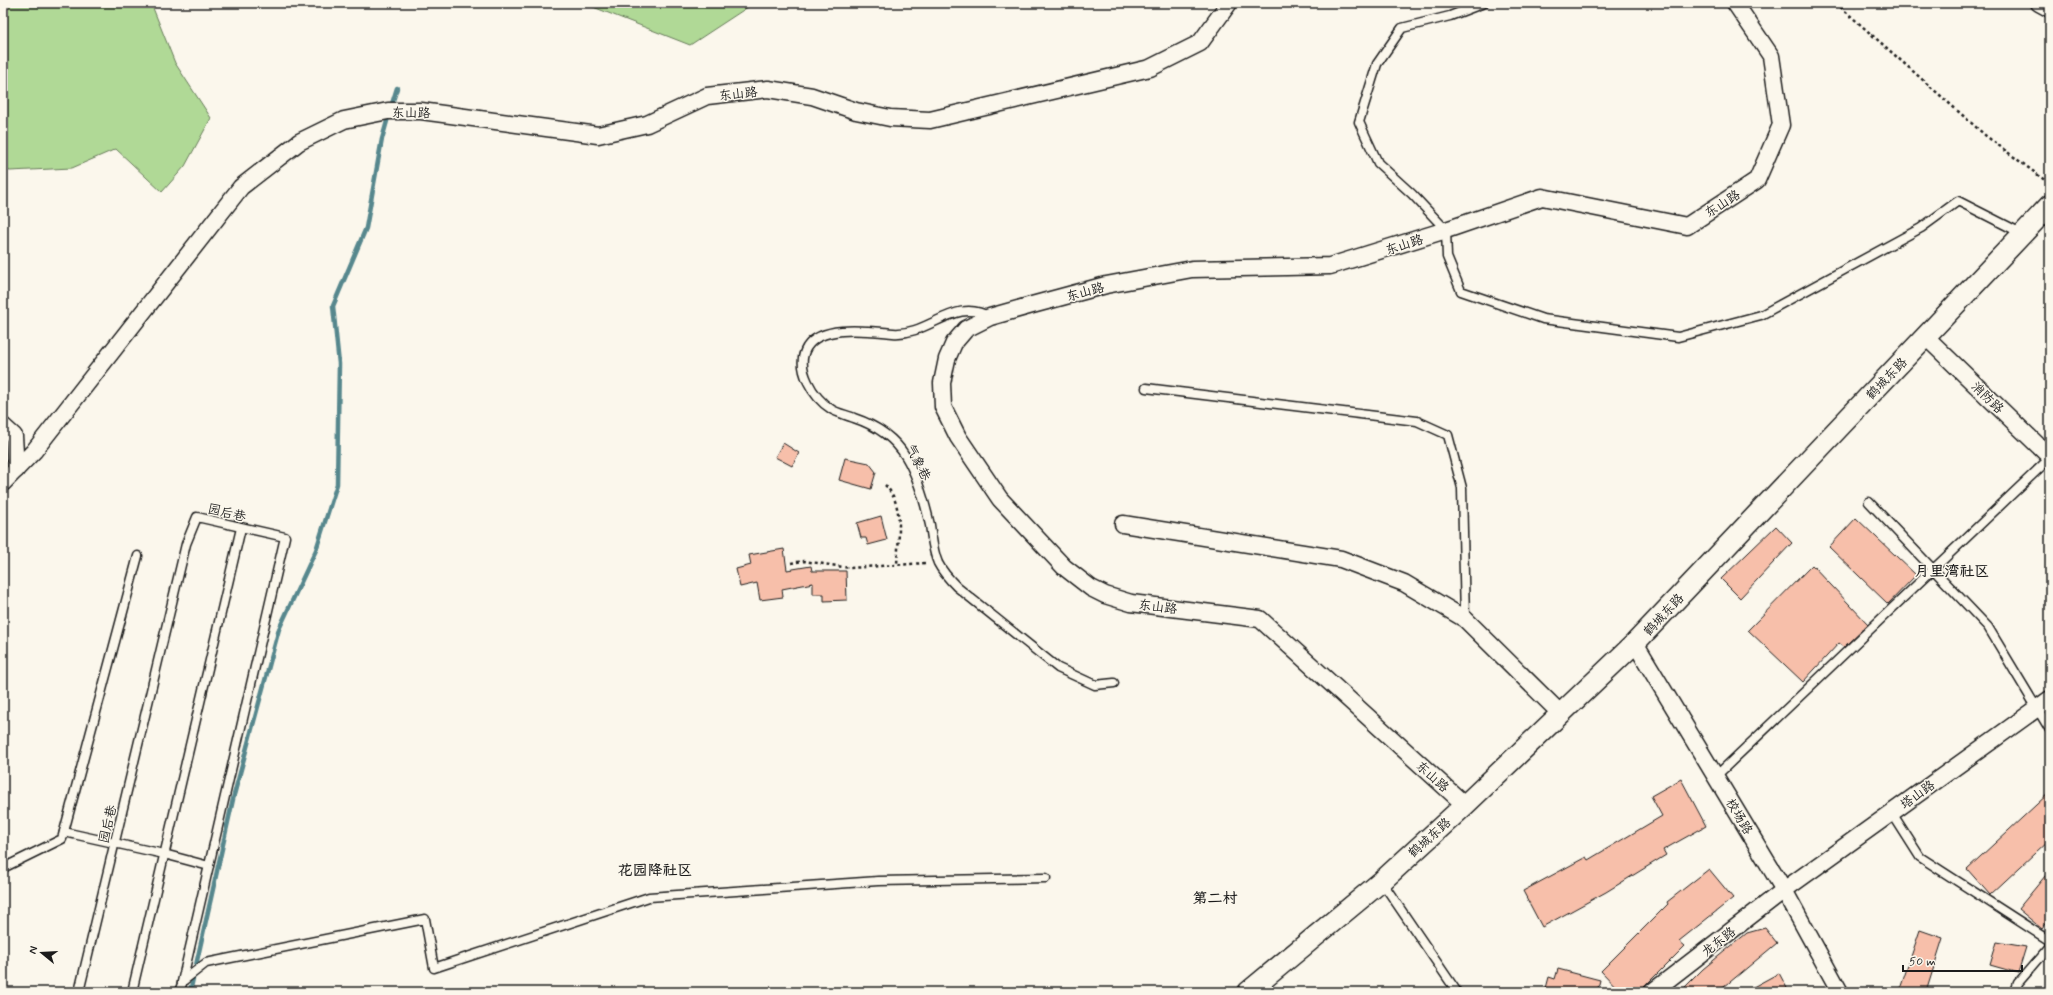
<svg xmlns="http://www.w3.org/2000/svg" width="2053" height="995" viewBox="0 0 2053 995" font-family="Mynerve,'LXGW WenKai TC',sans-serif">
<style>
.green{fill:#b0d996;stroke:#667a59}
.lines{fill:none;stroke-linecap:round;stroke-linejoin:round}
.stream{stroke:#56878d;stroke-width:4.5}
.building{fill:#f7bfaa;stroke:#1c1c1c}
.service-casing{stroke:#1c1c1c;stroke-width:11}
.minor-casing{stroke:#1c1c1c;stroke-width:19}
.tertiary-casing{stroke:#1c1c1c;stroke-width:23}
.path{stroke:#1c1c1c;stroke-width:2.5;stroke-dasharray:3 3;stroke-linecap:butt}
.service{stroke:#fbf7ec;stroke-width:8}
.minor{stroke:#fbf7ec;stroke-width:16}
.tertiary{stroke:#fbf7ec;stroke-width:20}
.labels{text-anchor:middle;stroke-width:3;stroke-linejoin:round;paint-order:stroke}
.street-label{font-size:13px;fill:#1c1c1c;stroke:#fbf7ec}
.quarter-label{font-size:15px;font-weight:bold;fill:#1c1c1c;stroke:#fbf7ec}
</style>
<rect width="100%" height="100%" fill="#fbf7ec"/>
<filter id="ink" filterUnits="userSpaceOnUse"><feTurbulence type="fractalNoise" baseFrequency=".025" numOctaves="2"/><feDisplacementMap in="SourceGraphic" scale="8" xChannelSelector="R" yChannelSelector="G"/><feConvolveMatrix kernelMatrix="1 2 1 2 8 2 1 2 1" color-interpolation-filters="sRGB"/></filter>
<g filter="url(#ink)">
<!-- green -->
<g class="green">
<polygon points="3,3 151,3 175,63 211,118 185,166 162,192 116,149 72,168 10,171 3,169"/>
<polygon points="583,3 754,3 690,45"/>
</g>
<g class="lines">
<!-- stream -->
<g class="stream">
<polyline points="391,107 397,88"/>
<polyline points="190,992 234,795 279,629 316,550 337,484 339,364 333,306 366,228 382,139 389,114"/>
</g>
</g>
<!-- building -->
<g class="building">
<polygon points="783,443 799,453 792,466 775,457"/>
<polygon points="845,458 869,463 876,472 871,489 839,480"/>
<polygon points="881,516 887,540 868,545 866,538 861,538 857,523"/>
<polygon points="1856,518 1916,575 1888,604 1829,547"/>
<polygon points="1776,526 1792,543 1740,598 1721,579"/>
<polygon points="784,549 787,570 811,566 812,571 846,571 847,600 824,601 824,594 813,594 813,583 782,589 783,597 760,600 757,583 740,587 736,569 751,565 749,555"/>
<polygon points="1812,565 1868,624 1844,647 1839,643 1803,682 1748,630"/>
<polygon points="1681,779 1706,826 1663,850 1666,855 1606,892 1542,927 1523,891 1586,857 1588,860 1662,816 1651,796"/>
<polygon points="2050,792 2050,839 1990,895 1967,869"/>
<polygon points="1709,869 1733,898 1679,941 1685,946 1639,992 1621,992 1601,971 1668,904 1667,902"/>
<polygon points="2050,870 2050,919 2042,929 2018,909"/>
<polygon points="1765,928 1777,943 1718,992 1680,992 1703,969 1747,933"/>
<polygon points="1920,930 1943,938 1926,992 1899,992"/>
<polygon points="1997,942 2026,947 2018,973 1990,965"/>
<polygon points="1558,969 1600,980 1597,992 1545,992 1549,977 1555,979"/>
<polygon points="1779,973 1789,992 1744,992"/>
</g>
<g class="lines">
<!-- service casing -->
<g class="service-casing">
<g id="service">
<polyline points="1484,3 1450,16 1402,28 1377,64 1359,122 1378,163 1412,194 1446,230 1447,257 1461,291 1543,319 1678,337 1761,315 1921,228 1958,201 2023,234"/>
<path d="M990,317C955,296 929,336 893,333C869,331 822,324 807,347C794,368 814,398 831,409C837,413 847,415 854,418C875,425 894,437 906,457C918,477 925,503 930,525C932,538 933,552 938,563C943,573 950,580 957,587L1058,668L1095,685L1114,683"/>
<polyline points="1146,388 1417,421 1448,435 1462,488 1465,619"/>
<polyline points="1869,502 1988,627 2050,730"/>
<polyline points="1716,776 2050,458"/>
<polyline points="1892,813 1920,857 2050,941"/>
<polyline points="64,832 164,854 209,866"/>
<polyline points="3,868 62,839 138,556"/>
<polyline points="1382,882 1457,992"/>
<polyline points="79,992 186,544 197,517 285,537 182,982"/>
<polyline points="132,992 241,528"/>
<polyline points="179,992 183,981 206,963 425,919 434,968 649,897 878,881 1046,878"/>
<polyline points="2015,992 2018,983 2050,946"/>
</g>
</g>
<!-- minor casing -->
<g class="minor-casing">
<g id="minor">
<polyline points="2039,3 2050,9"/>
<polyline points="1926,337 2050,457"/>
<polyline points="3,426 14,436 16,470"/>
<polyline points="3,483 34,451 241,187 299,142 344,120 388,111 421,111 598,135 647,124 707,96 768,89 812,96 856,111 890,118 930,120 1150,68 1200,43 1229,3"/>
<polyline points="1123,524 1341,559 1404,583 1465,619 1561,714"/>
<polyline points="1635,643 1784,890 1840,992"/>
<polyline points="1465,805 1260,619 1131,603 1105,595 1091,588 1064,567 1000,499 958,437 943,407 942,383 947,359 954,343 966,329 990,317 1032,305 1106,285 1192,269 1330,266 1446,230 1542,197 1687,226 1757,180 1781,125 1771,56 1735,3"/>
<polyline points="1652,992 1784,890 2050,699"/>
</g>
</g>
<!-- tertiary casing -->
<g class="tertiary-casing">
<polyline id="tertiary" points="1248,992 1382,881 1465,805 1635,643 2050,205"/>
</g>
<!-- path -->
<g class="path">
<polyline points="1836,3 1986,136 2050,184"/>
<path d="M885,485C905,505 898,538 897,565"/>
<polyline points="791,563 804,561 850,568 925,563"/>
</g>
<!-- service -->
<use href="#service" class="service"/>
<!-- minor -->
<use href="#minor" class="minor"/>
<!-- tertiary -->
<use href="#tertiary" class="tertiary"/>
</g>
</g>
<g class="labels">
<!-- street labels -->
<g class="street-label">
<text transform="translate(738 93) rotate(-6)" y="5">东山路</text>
<text transform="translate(411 112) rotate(1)" y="5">东山路</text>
<text transform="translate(1722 203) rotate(-33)" y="5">东山路</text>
<text transform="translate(1404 244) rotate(-18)" y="5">东山路</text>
<text transform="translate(1085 291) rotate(-15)" y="5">东山路</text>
<text transform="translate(1886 378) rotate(-46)" y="5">鹤城东路</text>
<text transform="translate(1988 397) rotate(44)" y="5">消防路</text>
<text transform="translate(919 462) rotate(63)" y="5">气象巷</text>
<text transform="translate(227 512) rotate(13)" y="5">园后巷</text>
<text transform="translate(1158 606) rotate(7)" y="5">东山路</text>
<text transform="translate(1663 614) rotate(-47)" y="5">鹤城东路</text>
<text transform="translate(1433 776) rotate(42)" y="5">东山路</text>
<text transform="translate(1917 794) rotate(-36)" y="5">塔山路</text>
<text transform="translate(1740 816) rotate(59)" y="5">校场路</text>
<text transform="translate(107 824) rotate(-77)" y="5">园后巷</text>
<text transform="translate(1429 837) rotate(-42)" y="5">鹤城东路</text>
<text transform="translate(1718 941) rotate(-38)" y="5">龙东路</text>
</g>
<!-- quarter labels -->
<g class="quarter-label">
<text x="1952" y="576">月里湾社区</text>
<text x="655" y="875">花园降社区</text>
<text x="1215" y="903">第二村</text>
</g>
</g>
<!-- margin -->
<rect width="2053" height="995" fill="none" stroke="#fbf7ec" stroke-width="16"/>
<rect x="8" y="8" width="2037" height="979" fill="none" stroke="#1c1c1c" stroke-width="1.5" filter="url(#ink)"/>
<!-- north arrow -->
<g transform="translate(42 953) rotate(288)" stroke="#fbf7ec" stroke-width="3" paint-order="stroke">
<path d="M0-3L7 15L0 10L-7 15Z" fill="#1c1c1c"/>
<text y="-6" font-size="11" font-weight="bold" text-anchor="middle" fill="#1c1c1c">N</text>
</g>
<!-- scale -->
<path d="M1903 965v6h119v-6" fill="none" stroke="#1c1c1c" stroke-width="2"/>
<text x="1909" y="965" font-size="12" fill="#1c1c1c" stroke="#fbf7ec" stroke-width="3" paint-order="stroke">50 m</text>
</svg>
